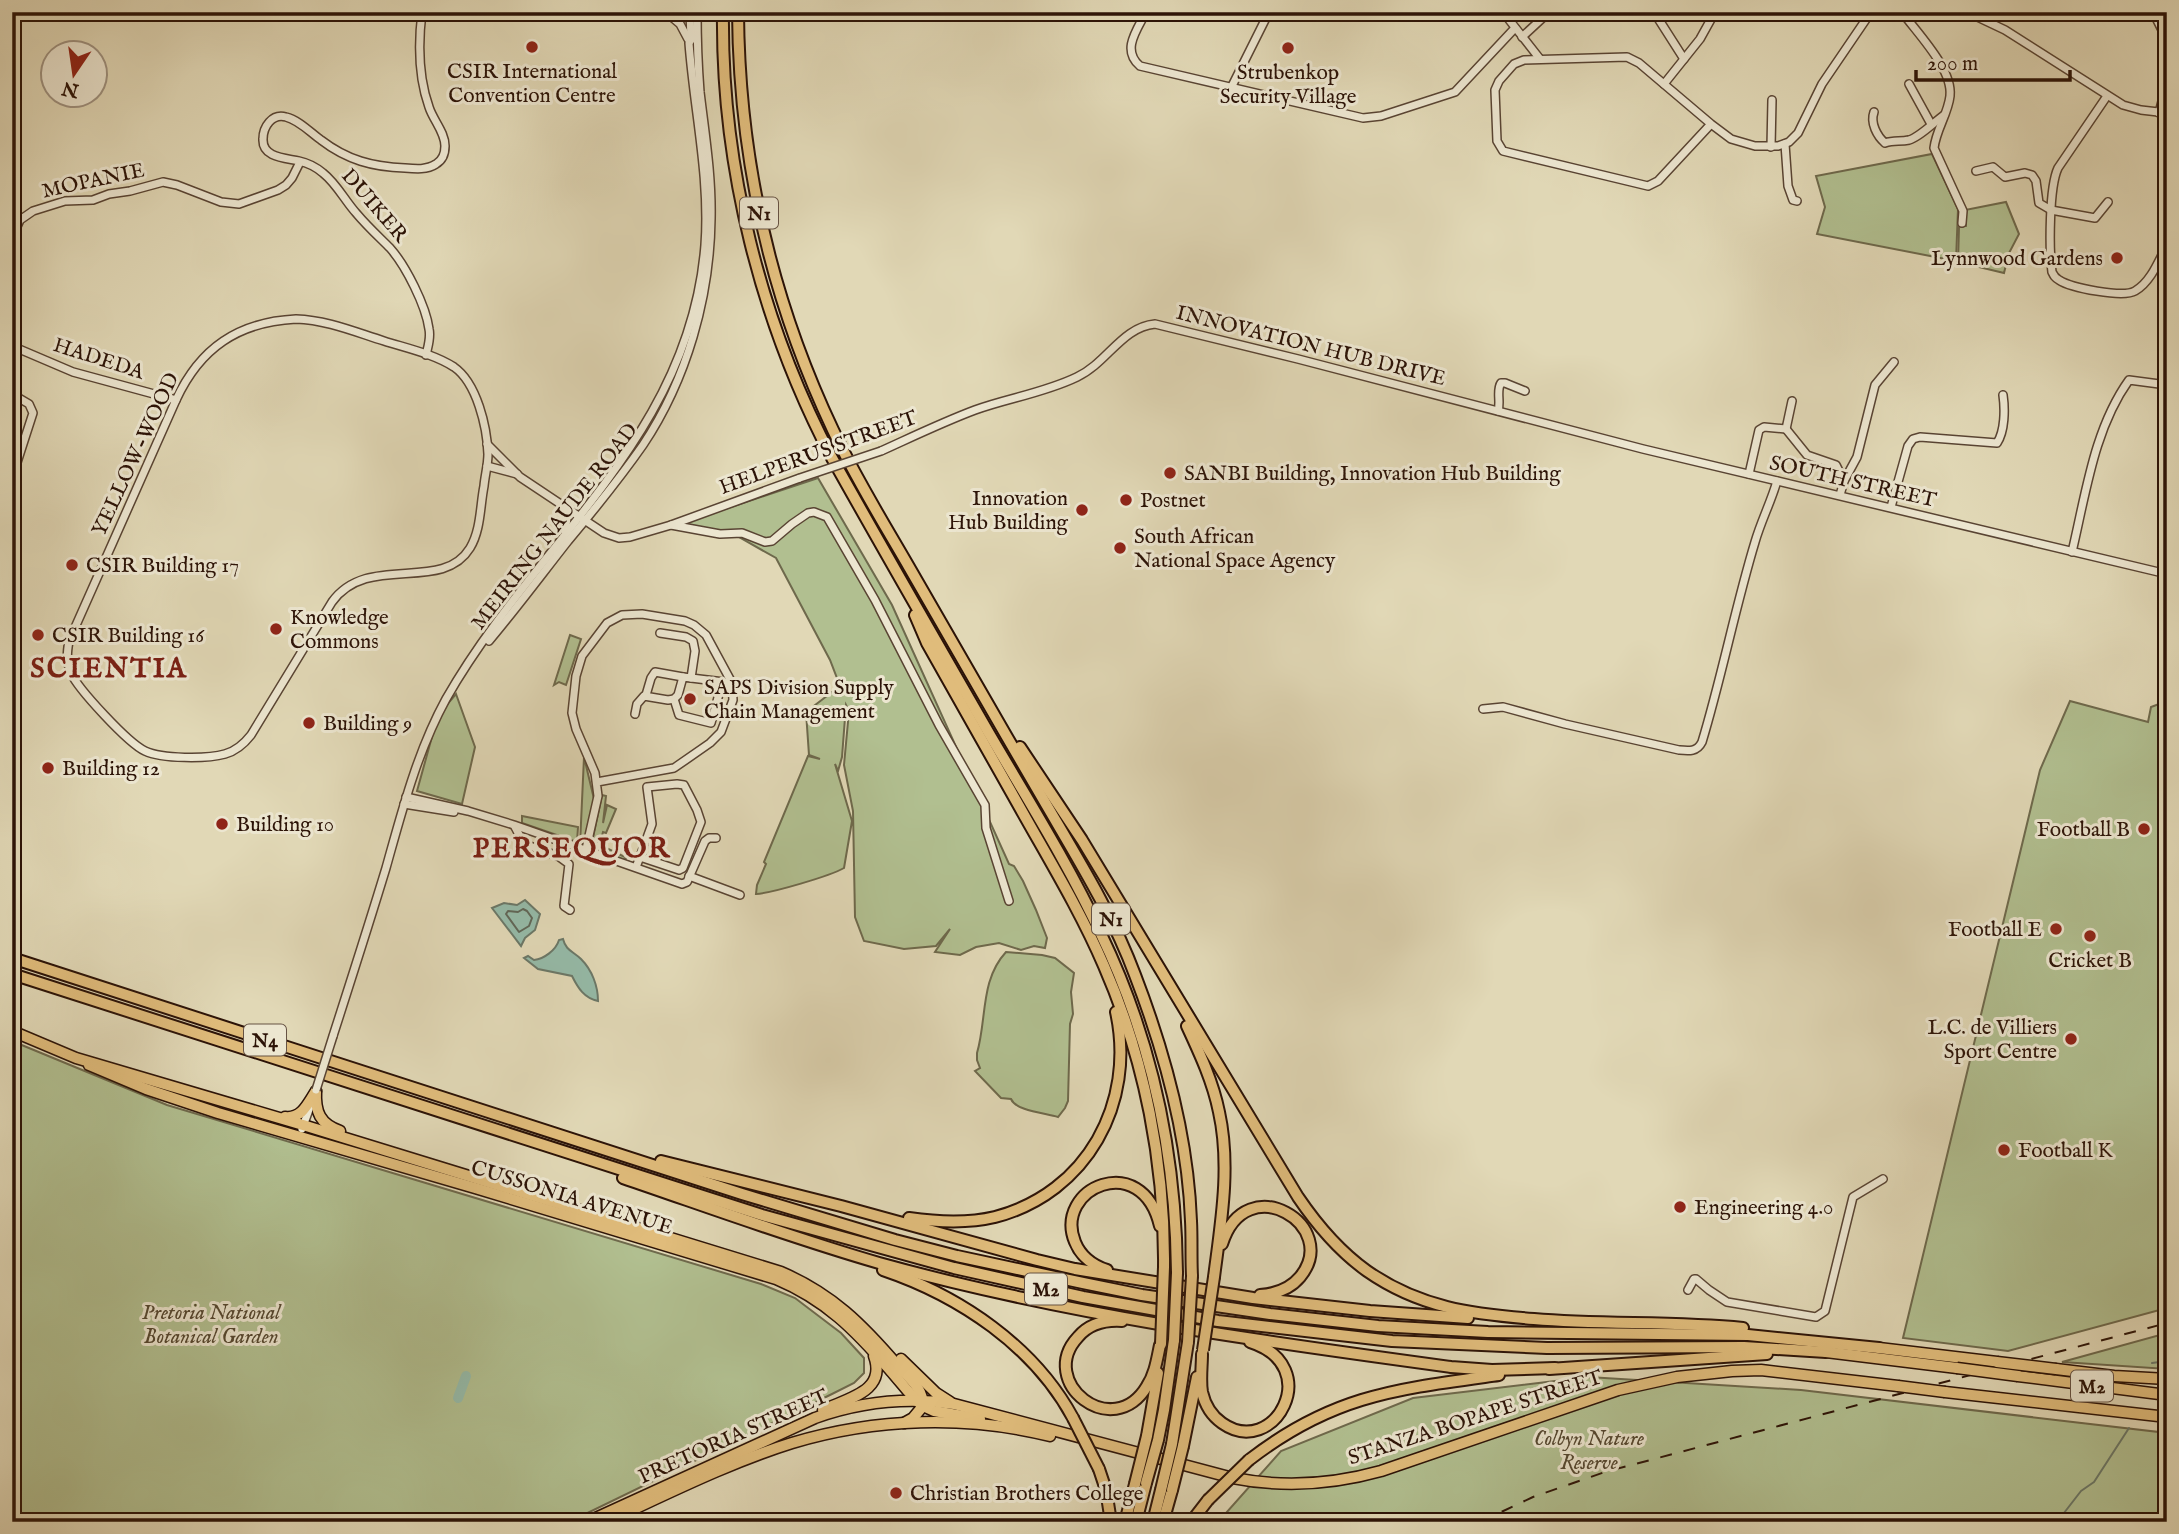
<svg xmlns="http://www.w3.org/2000/svg" width="2179" height="1534" viewBox="0 0 2179 1534" font-family="'IM FELL English',serif">
<style>
.green{fill:#b1bf90;stroke:#6e694c;stroke-width:2}
.water{fill:#95bba9;stroke:#6b7868;stroke-width:2}
.lines{fill:none;stroke-linecap:round;stroke-linejoin:round}
.shore{stroke:#606758;stroke-width:2}
.stream{stroke:#6b7868;stroke-width:2}
.river{stroke:#95bba9;stroke-width:10}
.minor-casing{stroke:#594433;stroke-width:10}
.major-casing{stroke:#2c1307;stroke-width:13}
.highway-casing{stroke:#2c1307;stroke-width:14}
.minor{stroke:#ece6d0;stroke-width:7}
.major{stroke:#e0bc7b;stroke-width:10}
.highway{stroke:#e0bc7b;stroke-width:10}
.rail{stroke:#2c1307;stroke-width:2;stroke-dasharray:12 12;stroke-linecap:butt}
.minor-bridge-casing{stroke:#594433;stroke-width:10;stroke-linecap:butt}
.major-bridge-casing{stroke:#2c1307;stroke-width:13;stroke-linecap:butt}
.highway-bridge-casing{stroke:#2c1307;stroke-width:14;stroke-linecap:butt}
.minor-bridge{stroke:#ece6d0;stroke-width:7}
.major-bridge{stroke:#e0bc7b;stroke-width:10}
.highway-bridge{stroke:#e0bc7b;stroke-width:10}
.poi-dot{fill:#8f2418;stroke:#ece6d0;stroke-width:2.5}
.labels{text-anchor:middle;stroke-width:6;stroke-linejoin:round;paint-order:stroke}
.shield{fill:#ece6d0;stroke:#665243;stroke-width:2}
.shield-label{font-size:19px;font-weight:bold;fill:#2c1307}
.poi-label{font-size:21px;fill:#2c1307;stroke:#ece6d0;text-anchor:start}
.street-label{font-size:21px;fill:#2c1307;stroke:#ece6d0}
.park-label{font-size:21px;font-style:italic;fill:#544730;stroke:#ece6d0}
.district-label{font-size:28px;font-weight:bold;letter-spacing:2px;fill:#7a1f14;stroke:#ece6d0}
</style>
<rect width="100%" height="100%" fill="#e1d8b6"/>
<filter id="stains"><feTurbulence type="fractalNoise" baseFrequency=".00286" numOctaves="4"/><feColorMatrix values="0 0 0 0 .2 0 0 0 0 .09 0 0 0 0 .02 0 0 0 .5 -.17"/></filter>
<radialGradient id="worn" r=".72"><stop offset=".6" stop-color="#630" stop-opacity="0"/><stop offset="1" stop-color="#630" stop-opacity=".3"/></radialGradient>
<!-- green -->
<g class="green">
<polygon points="1932,154 1958,209 1956,261 1817,234 1825,207 1816,176"/>
<polygon points="2006,202 2019,234 2009,253 2004,273 1958,262 1959,227 1966,226 1965,210"/>
<path d="M818,478L892,605L1009,864L1014,866L1023,881L1036,910L1047,938L1045,948L1034,946L1021,950L999,943L976,947L960,955L935,952L950,929L936,946L904,949L864,941L855,917L853,811L844,765L849,711L846,705L842,757L838,771L835,764L852,821L844,868C830,876 772,893 756,894L757,885L766,864L764,862L808,756L820,759L809,755L806,712L840,686L830,660L776,558L737,536L680,524Z"/>
<polygon points="570,635 581,639 566,685 559,682 554,685"/>
<polygon points="456,694 475,747 462,804 417,791 438,715"/>
<polygon points="2070,701 2148,722 2151,707 2167,701 2167,1308 2008,1351 1903,1338 2040,770"/>
<polygon points="584,757 594,799 585,845 580,845"/>
<polygon points="602,795 606,796 603,823 607,805 616,809 606,833 603,832 600,843 596,843 627,858 623,860 591,847"/>
<polygon points="522,816 578,827 577,842 522,823"/>
<path d="M1006,952L1042,955L1055,958L1074,973L1071,992L1073,1014L1070,1024L1068,1101L1065,1108L1058,1117C1045,1113 1016,1111 1011,1099L1001,1098L975,1071L980,1068L977,1060V1053C987,1019 980,980 1006,952Z"/>
<polygon points="12,1041 167,1105 761,1284 795,1298 841,1333 864,1358 864,1373 854,1383 832,1394 569,1522 12,1522"/>
<polygon points="2167,1333 2167,1369 2062,1362"/>
<polygon points="1588,1377 1801,1390 2167,1433 2167,1522 1218,1522 1281,1451 1413,1398"/>
</g>
<!-- water -->
<g class="water">
<polygon points="525,900 540,914 535,930 525,938 521,946 492,908 504,903 517,905"/>
<path d="M563,939C566,951 573,951 581,959C592,970 598,986 598,1001C584,998 578,988 572,976L538,969L524,958L528,956L534,960C544,959 556,950 559,940Z"/>
</g>
<g class="lines">
<!-- shore -->
<polygon class="shore" points="523,909 527,911 532,918 529,926 519,932 506,914 508,911 518,912"/>
<!-- stream -->
<g class="stream">
<polyline points="2152,1363 2167,1361"/>
<polyline points="2057,1522 2081,1491 2094,1482 2129,1428"/>
</g>
<!-- river -->
<polyline class="river" points="458,1398 466,1376"/>
<!-- minor casing -->
<g class="minor-casing">
<g id="minor">
<path d="M422,12C418,44 418,76 429,107C433,120 445,132 445,146C445,153 443,160 436,164C427,170 416,169 405,168C373,167 347,160 321,140C311,133 299,120 286,117C272,113 263,127 263,139C262,158 286,158 299,161C308,163 316,167 323,173C337,184 345,201 357,214C367,226 379,237 390,248C406,266 426,306 429,329C431,338 428,346 426,355"/>
<polyline points="952,12 968,15 975,12"/>
<path d="M1146,12C1137,30 1121,50 1140,66L1363,118L1381,116L1455,92L1515,28"/>
<polyline points="1503,12 1540,59"/>
<polyline points="1654,12 1684,59"/>
<path d="M1902,12C1917,33 1953,69 1950,96C1948,114 1936,130 1934,148L1963,211L1962,223"/>
<polyline points="1967,12 2005,30 2123,105 2141,110 2167,113"/>
<polyline points="2153,12 2167,40"/>
<polyline points="667,13 680,24 688,39"/>
<polyline points="1522,37 1549,12"/>
<polyline points="1664,84 1700,39 1715,12"/>
<polyline points="1909,84 1931,124"/>
<polyline points="1231,88 1269,12"/>
<path d="M2107,96L2058,168C2049,187 2049,249 2052,272C2054,276 2055,278 2059,280C2071,288 2123,298 2135,291C2151,282 2159,260 2167,245"/>
<path d="M1874,112C1870,123 1877,136 1885,143C1894,140 1900,142 1909,140C1920,137 1934,122 1944,115"/>
<polyline points="2159,113 2167,82"/>
<polyline points="1711,124 1658,181 1648,186 1503,151 1497,141 1495,90 1499,81 1514,64 1524,60 1627,57 1639,63 1711,124 1731,139 1755,146 1778,146 1789,142 1798,133 1822,84 1871,12"/>
<polyline points="1785,144 1788,186 1793,200 1797,201"/>
<polyline points="1771,147 1772,100"/>
<polyline points="1976,171 1993,167 2005,177 2025,173 2032,175 2036,181 2039,203 2051,210 2095,218 2108,202"/>
<polyline points="12,237 20,220 33,211 65,201 93,200 109,194 130,191 163,182 177,185 221,202 239,204 278,190 286,185 292,178 300,162"/>
<path d="M296,319C327,320 355,332 384,341C406,348 434,354 454,367C477,383 487,427 488,454C488,465 485,475 484,486C480,506 481,530 470,548C442,594 368,552 332,602L251,735C244,744 236,751 225,754C207,759 162,759 145,751C128,743 78,689 71,673C66,662 67,652 69,641L176,400C200,348 238,322 296,319Z"/>
<polyline points="12,346 73,372 176,400"/>
<polyline points="12,394 29,404 33,413 12,478"/>
<path d="M1498,411C1501,402 1496,390 1501,383H1505L1525,391"/>
<polyline points="1786,429 1807,455 1836,465 1844,481"/>
<polyline points="487,444 520,477 604,533 619,538 630,537 671,525 800,478"/>
<path d="M881,451C912,437 943,422 975,410C1008,398 1044,393 1077,377C1107,363 1122,327 1155,324L1298,359L1643,449L2167,574"/>
<polyline points="487,466 517,474"/>
<polyline points="1749,474 1759,430 1764,427 1786,429 1792,401"/>
<polyline points="1840,495 1844,481 1857,457 1875,385 1894,362"/>
<polyline points="561,506 567,518 565,531"/>
<path d="M1891,507L1908,446L1913,439L1920,437L1997,443C2005,431 2005,409 2003,395"/>
<polyline points="671,525 720,534 742,533 765,542 772,541 792,524 808,513 814,512 827,517 875,600 939,725 985,805 986,828 1009,901"/>
<path d="M2072,552C2086,493 2094,429 2129,380L2167,385"/>
<polyline points="660,633 686,637 693,641 695,651 691,678"/>
<path d="M489,641C516,609 542,574 568,541C594,510 620,478 643,445C687,379 710,297 711,219C712,176 705,134 700,92C698,66 697,39 697,12"/>
<polyline points="710,682 718,688 734,690"/>
<polyline points="646,695 651,678 655,672 683,677"/>
<polyline points="674,699 679,715 711,723 719,694"/>
<path d="M1483,709L1503,707L1565,724L1679,750C1689,751 1697,752 1702,742C1722,676 1735,608 1755,542C1761,521 1771,502 1777,481"/>
<polyline points="635,714 637,704 644,696 668,700 674,699 678,695 683,677 732,683"/>
<polyline points="406,797 468,811 514,825 682,884 687,882 705,841 709,838 716,838"/>
<polyline points="404,804 454,812"/>
<polyline points="515,827 524,844 558,856 569,864 564,906 570,910"/>
<polyline points="586,849 598,796 595,773 576,729 572,713 576,676 582,656 607,623 622,615 642,614 685,621 694,625 706,635 732,683 733,700 721,732 710,743 674,768 597,782"/>
<polyline points="636,867 640,857 679,870 683,868 701,822 697,810 684,785 677,784 647,787 652,824 640,857"/>
<polyline points="689,876 740,895"/>
<path d="M333,1036C351,980 369,924 386,868C402,811 417,752 446,699C535,542 690,438 705,245C710,177 694,110 689,43L691,40L690,12"/>
<polyline points="302,1129 311,1104"/>
<polyline points="1688,1290 1694,1279 1696,1279 1709,1290 1727,1302 1816,1317 1825,1311 1853,1197 1883,1179"/>
</g>
</g>
<!-- major casing -->
<g class="major-casing">
<g id="major">
<path d="M12,1031L76,1058L303,1125L781,1272C832,1294 862,1324 898,1366C909,1378 923,1388 923,1406L913,1418L904,1423"/>
<path d="M89,1065L146,1089L218,1113L475,1188L776,1279C826,1300 855,1330 890,1370C901,1382 910,1396 923,1406L934,1411L980,1419"/>
<path d="M316,1091C315,1112 320,1124 340,1131"/>
<path d="M285,1117C302,1119 308,1103 316,1091"/>
<polyline points="1879,1348 1997,1362"/>
<polyline points="1826,1352 1957,1368"/>
<polyline points="901,1359 936,1393 950,1402"/>
<polyline points="2056,1369 2114,1376 2167,1379"/>
<polyline points="2018,1376 2167,1395"/>
<polyline points="1945,1392 2167,1417"/>
<path d="M823,1410C849,1398 887,1391 874,1356"/>
<path d="M587,1522L815,1418C860,1402 907,1397 954,1404L1233,1478C1284,1488 1331,1485 1381,1471L1618,1390L1677,1377L1732,1371L1761,1370L1898,1386"/>
<path d="M606,1522C667,1494 728,1463 792,1443C875,1418 966,1415 1050,1436"/>
</g>
</g>
<!-- highway casing -->
<g class="highway-casing">
<g id="highway">
<path d="M723,12C721,165 761,323 832,458C884,551 937,643 990,735C1028,800 1069,865 1101,934C1152,1040 1176,1156 1177,1273"/>
<path d="M738,12C739,157 771,299 833,430C855,477 883,522 909,567C954,645 998,722 1043,799C1076,856 1112,913 1135,975C1165,1053 1188,1137 1191,1221C1192,1239 1191,1257 1192,1276"/>
<path d="M915,615L927,643C958,697 988,752 1019,806C1048,858 1080,910 1104,966C1145,1060 1165,1164 1164,1267"/>
<path d="M1020,747L1082,840L1298,1197C1317,1225 1339,1251 1367,1271C1420,1308 1472,1314 1534,1319C1604,1325 1674,1321 1743,1328"/>
<polyline points="12,958 742,1194 895,1240 957,1256 1083,1283 1142,1295 1270,1314 1378,1326 1488,1332 1748,1335 1879,1348"/>
<polyline points="12,974 762,1215 954,1268 1083,1297 1218,1321 1392,1341 1547,1348 1744,1347 1826,1352"/>
<path d="M1187,1026C1200,1054 1213,1082 1219,1112C1231,1166 1221,1223 1214,1277"/>
<polyline points="661,1161 841,1206 1037,1260 1075,1269 1253,1298 1370,1311 1468,1318"/>
<path d="M623,1178C708,1207 792,1238 879,1263C1066,1315 1259,1341 1451,1367L1492,1370L1555,1368"/>
<path d="M909,1218C937,1222 966,1224 995,1217C1087,1193 1136,1103 1116,1012"/>
<path d="M1222,1244C1246,1167 1342,1226 1300,1277C1290,1289 1275,1294 1260,1295"/>
<path d="M883,1270C960,1296 1034,1346 1073,1418"/>
<path d="M1107,1270C1092,1265 1081,1257 1075,1242C1053,1188 1142,1149 1160,1226"/>
<path d="M1122,1321C1106,1320 1089,1324 1078,1337C1036,1382 1113,1443 1147,1386C1155,1374 1157,1359 1160,1345"/>
<path d="M1202,1354C1202,1366 1200,1380 1202,1392C1205,1405 1212,1416 1222,1423C1274,1460 1326,1366 1250,1342"/>
<polyline points="1549,1369 1767,1354"/>
<polyline points="1147,1436 1158,1373"/>
<polyline points="1158,1440 1164,1410 1174,1340"/>
<polyline points="1172,1444 1188,1342"/>
<polyline points="1183,1446 1197,1377"/>
<path d="M1249,1460C1333,1395 1397,1389 1499,1375"/>
<polyline points="1099,1469 1106,1490 1111,1522"/>
<polyline points="1125,1522 1135,1484"/>
<polyline points="1136,1522 1146,1483"/>
<polyline points="1153,1522 1161,1490"/>
<polyline points="1163,1522 1172,1490"/>
<polyline points="1191,1522 1208,1500"/>
</g>
</g>
<!-- minor -->
<use href="#minor" class="minor"/>
<!-- major -->
<use href="#major" class="major"/>
<!-- highway -->
<use href="#highway" class="highway"/>
<!-- rail -->
<polyline class="rail" points="1480,1522 1533,1497 1605,1472 2167,1323"/>
<!-- minor-bridge casing -->
<g class="minor-bridge-casing">
<g id="minor-bridge">
<polyline points="800,478 881,451"/>
<polyline points="316,1090 333,1036"/>
</g>
</g>
<!-- major-bridge casing -->
<g class="major-bridge-casing">
<g id="major-bridge">
<polyline points="1997,1362 2056,1369"/>
<polyline points="1957,1368 2018,1376"/>
<polyline points="1898,1386 1945,1392"/>
</g>
</g>
<!-- highway-bridge casing -->
<g class="highway-bridge-casing">
<g id="highway-bridge">
<polyline points="1174,1340 1177,1273"/>
<polyline points="1188,1342 1192,1276"/>
<polyline points="1161,1344 1164,1267"/>
<polyline points="1203,1350 1214,1277"/>
<polyline points="1073,1418 1099,1469"/>
<polyline points="1146,1483 1158,1440"/>
<polyline points="1135,1484 1147,1436"/>
<polyline points="1161,1490 1172,1444"/>
<polyline points="1172,1490 1183,1446"/>
<polyline points="1208,1500 1249,1460"/>
</g>
</g>
<!-- minor-bridge -->
<use href="#minor-bridge" class="minor-bridge"/>
<!-- major-bridge -->
<use href="#major-bridge" class="major-bridge"/>
<!-- highway-bridge -->
<use href="#highway-bridge" class="highway-bridge"/>
</g>
<!-- markers -->
<g class="poi-dot">
<circle cx="532" cy="47" r="7"/>
<circle cx="1288" cy="48" r="7"/>
<circle cx="2117" cy="258" r="7"/>
<circle cx="1170" cy="473" r="7"/>
<circle cx="1126" cy="500" r="7"/>
<circle cx="1082" cy="510" r="7"/>
<circle cx="1120" cy="548" r="7"/>
<circle cx="72" cy="565" r="7"/>
<circle cx="276" cy="629" r="7"/>
<circle cx="38" cy="635" r="7"/>
<circle cx="690" cy="699" r="7"/>
<circle cx="309" cy="723" r="7"/>
<circle cx="48" cy="768" r="7"/>
<circle cx="222" cy="824" r="7"/>
<circle cx="2144" cy="829" r="7"/>
<circle cx="2056" cy="929" r="7"/>
<circle cx="2090" cy="936" r="7"/>
<circle cx="2071" cy="1039" r="7"/>
<circle cx="2004" cy="1150" r="7"/>
<circle cx="1680" cy="1207" r="7"/>
<circle cx="896" cy="1493" r="7"/>
</g>
<g class="labels">
<!-- shield labels -->
<g class="shield">
<rect x="740" y="197.5" width="38" height="31" rx="5"/>
<rect x="1092" y="903.5" width="38" height="31" rx="5"/>
<rect x="244" y="1024.5" width="42" height="31" rx="5"/>
<rect x="1025" y="1273.5" width="42" height="31" rx="5"/>
<rect x="2071" y="1370.5" width="42" height="31" rx="5"/>
</g>
<g class="shield-label">
<text x="759" y="220">N1</text>
<text x="1111" y="926">N1</text>
<text x="265" y="1047">N4</text>
<text x="1046" y="1296">M2</text>
<text x="2092" y="1393">M2</text>
</g>
<!-- poi labels -->
<g class="poi-label">
<text x="532" y="78" text-anchor="middle">CSIR International<tspan x="532" dy="24">Convention Centre</tspan></text>
<text x="1288" y="79" text-anchor="middle">Strubenkop<tspan x="1288" dy="24">Security Village</tspan></text>
<text x="2103" y="265" text-anchor="end">Lynnwood Gardens</text>
<text x="1184" y="480">SANBI Building, Innovation Hub Building</text>
<text x="1068" y="505" text-anchor="end">Innovation<tspan x="1068" dy="24">Hub Building</tspan></text>
<text x="1140" y="507">Postnet</text>
<text x="1134" y="543">South African<tspan x="1134" dy="24">National Space Agency</tspan></text>
<text x="86" y="572">CSIR Building 17</text>
<text x="290" y="624">Knowledge<tspan x="290" dy="24">Commons</tspan></text>
<text x="52" y="642">CSIR Building 16</text>
<text x="704" y="694">SAPS Division Supply<tspan x="704" dy="24">Chain Management</tspan></text>
<text x="323" y="730">Building 9</text>
<text x="62" y="775">Building 12</text>
<text x="236" y="831">Building 10</text>
<text x="2130" y="836" text-anchor="end">Football B</text>
<text x="2042" y="936" text-anchor="end">Football E</text>
<text x="2090" y="967" text-anchor="middle">Cricket B</text>
<text x="2057" y="1034" text-anchor="end">L.C. de Villiers<tspan x="2057" dy="24">Sport Centre</tspan></text>
<text x="2018" y="1157">Football K</text>
<text x="1694" y="1214">Engineering 4.0</text>
<text x="910" y="1500">Christian Brothers College</text>
</g>
<!-- street labels -->
<g class="street-label">
<text transform="translate(93 180) rotate(-12)" y="7">MOPANIE</text>
<text transform="translate(375 205) rotate(49)" y="7">DUIKER</text>
<text transform="translate(1311 345) rotate(14)" y="7">INNOVATION HUB DRIVE</text>
<text transform="translate(99 358) rotate(18)" y="7">HADEDA</text>
<text transform="translate(818 452) rotate(-20)" y="7">HELPERUS STREET</text>
<text transform="translate(135 454) rotate(-65)" y="7">YELLOW-WOOD</text>
<text transform="translate(1853 481) rotate(13)" y="7">SOUTH STREET</text>
<text transform="translate(554 526) rotate(-52)" y="7">MEIRING NAUDE ROAD</text>
<text transform="translate(572 1197) rotate(17)" y="7">CUSSONIA AVENUE</text>
<text transform="translate(1475 1417) rotate(-18)" y="7">STANZA BOPAPE STREET</text>
<text transform="translate(733 1436) rotate(-24)" y="7">PRETORIA STREET</text>
</g>
<!-- park labels -->
<g class="park-label">
<text x="211" y="1319">Pretoria National<tspan x="211" dy="24">Botanical Garden</tspan></text>
<text x="1589" y="1445">Colbyn Nature<tspan x="1589" dy="24">Reserve</tspan></text>
</g>
<!-- district labels -->
<g class="district-label">
<text x="109" y="677">SCIENTIA</text>
<text x="572" y="857">PERSEQUOR</text>
</g>
</g>
<!-- margin -->
<rect width="2179" height="1534" fill="none" stroke="#e1d8b6" stroke-width="42"/>
<rect x="14" y="14" width="2151" height="1506" fill="none" stroke="#2c1307" stroke-width="3.5"/>
<rect x="21" y="21" width="2137" height="1492" fill="none" stroke="#2c1307" stroke-width="2"/>
<!-- north arrow -->
<g transform="translate(74 74) rotate(193)"><circle r="33" fill="#ece6d0" stroke="#9f9280" stroke-width="2"/>
<path d="M0-5L12 26L0 18L-12 26Z" fill="#8f2418"/>
<text y="-10" font-size="19" font-weight="bold" text-anchor="middle" fill="#2c1307">N</text>
</g>
<!-- scale -->
<path d="M1916 70v10h154v-10" fill="none" stroke="#2c1307" stroke-width="3.5"/>
<text x="1927" y="70" font-size="21" fill="#2c1307" stroke="#ece6d0" stroke-width="5" paint-order="stroke">200 m</text>
<rect width="100%" height="100%" filter="url(#stains)"/>
<rect width="100%" height="100%" fill="url(#worn)"/>
</svg>
